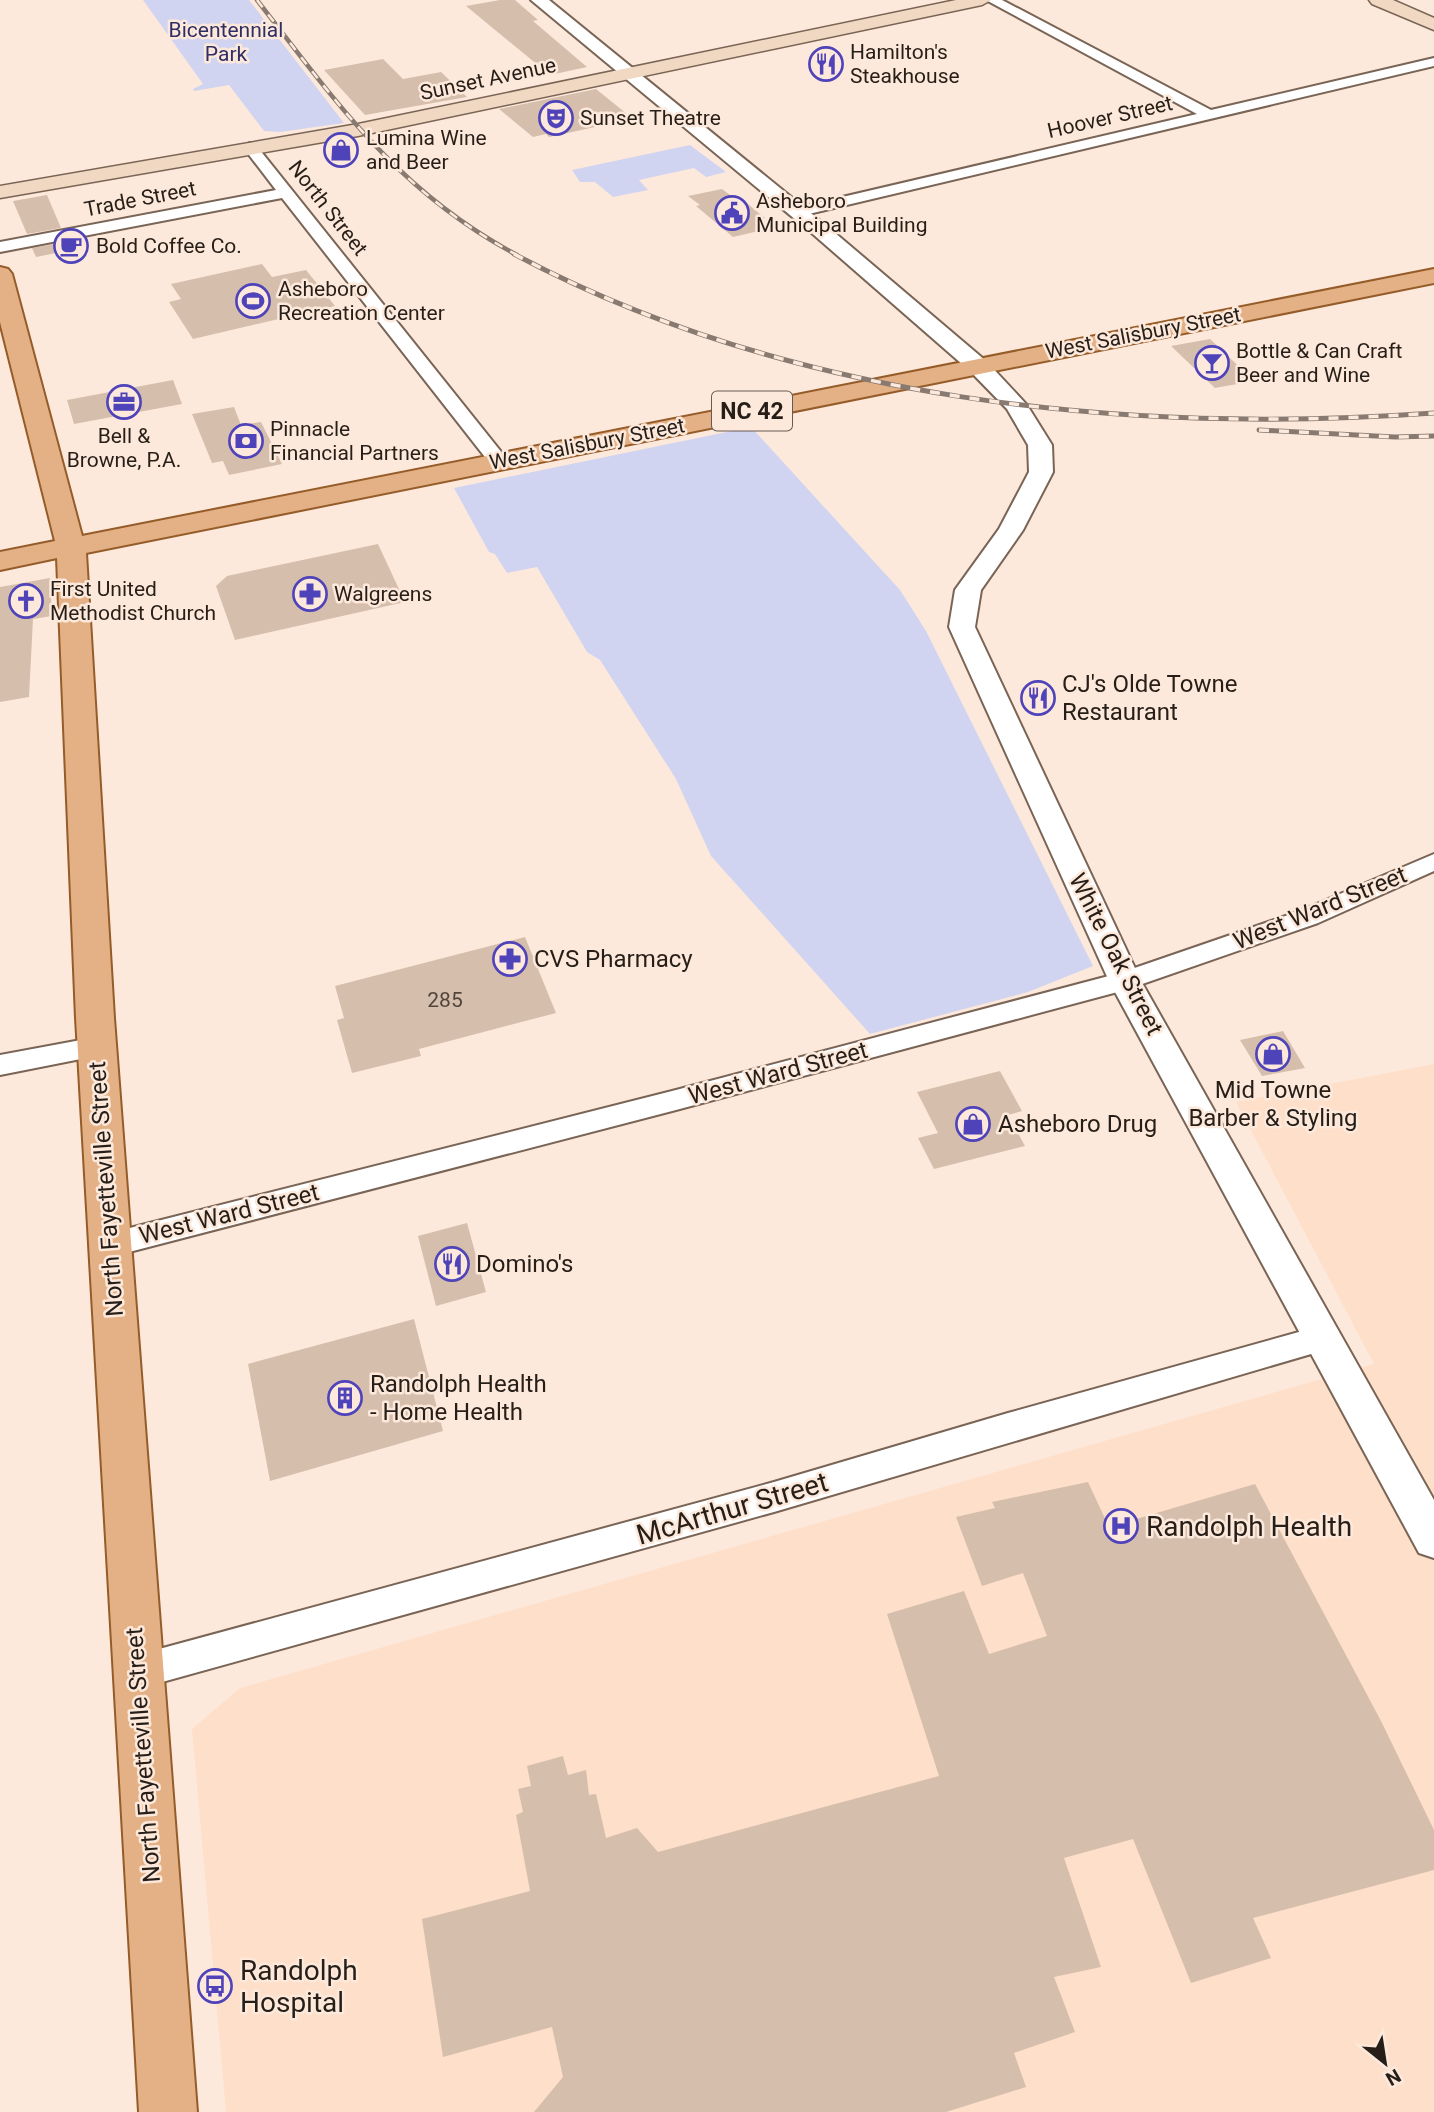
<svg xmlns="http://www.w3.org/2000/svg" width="1434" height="2112" viewBox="0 0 1434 2112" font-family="Roboto,sans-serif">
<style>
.built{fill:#fedfc9}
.green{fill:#d1d4f1}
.building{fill:#d6bead}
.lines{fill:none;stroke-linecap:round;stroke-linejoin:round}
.minor-casing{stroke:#796455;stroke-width:4}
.tertiary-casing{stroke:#796455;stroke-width:4}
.secondary-casing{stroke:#796455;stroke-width:3}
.primary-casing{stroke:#955c2a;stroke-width:4}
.minor{fill:#fff;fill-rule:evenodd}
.tertiary{fill:#fff;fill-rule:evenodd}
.secondary{fill:#f1d8c2;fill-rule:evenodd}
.primary{fill:#e3b185;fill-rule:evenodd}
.rail-far1-casing{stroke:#887a70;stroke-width:4.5}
.rail-casing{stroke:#887a70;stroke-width:5}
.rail-far1{stroke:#fde9db;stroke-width:2.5;stroke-dasharray:9;stroke-linecap:butt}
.rail{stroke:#fde9db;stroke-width:3.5;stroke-dasharray:10;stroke-linecap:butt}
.labels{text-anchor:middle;stroke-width:5;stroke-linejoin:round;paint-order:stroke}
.far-park-label{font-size:21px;fill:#302f65;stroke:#fde9db}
.far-poi-label{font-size:21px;fill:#261e17;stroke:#fde9db;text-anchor:start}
.far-street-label{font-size:21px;fill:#261e17;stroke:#fde9db}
.number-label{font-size:21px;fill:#52463c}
.shield{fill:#fde9db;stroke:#665b52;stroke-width:2}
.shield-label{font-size:23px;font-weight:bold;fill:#261e17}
.poi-label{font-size:24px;fill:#261e17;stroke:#fde9db;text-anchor:start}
.street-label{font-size:24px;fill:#261e17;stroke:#fde9db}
.near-street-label{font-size:28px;fill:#261e17;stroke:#fde9db}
.near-poi-label{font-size:28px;fill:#261e17;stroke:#fde9db;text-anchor:start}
</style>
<rect width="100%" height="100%" fill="#fde9db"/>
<!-- built -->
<polygon class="built" points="1434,1064 1434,2112 226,2112 192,1729 240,1688 1374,1364 1236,1102"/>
<!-- green -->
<g class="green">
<polygon points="143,0 249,0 344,123 280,132 264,131 229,85 194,91 193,89 203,84"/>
<polygon points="690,145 726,172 706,177 694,168 639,180 648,190 613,197 595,182 580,182 572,170"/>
<polygon points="751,427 900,590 926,631 1093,966 1028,992 870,1034 711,856 676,779 600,660 587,652 537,567 507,573 495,554 489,552 454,488"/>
</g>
<!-- building -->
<g class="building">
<polygon points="500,0 515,0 538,20 533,21 587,67 550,75 466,6"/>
<polygon points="383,59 403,79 441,72 467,97 365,115 324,70"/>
<polygon points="596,89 627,114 603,119 609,124 549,137 546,134 533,137 499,109"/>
<polygon points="722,189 734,198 738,196 765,218 760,219 771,228 733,237 696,206 700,205 688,196"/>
<polygon points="47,195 61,228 27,234 13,201"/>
<polygon points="67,242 71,250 36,257 32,248"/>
<polygon points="262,264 272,277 306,270 335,306 193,339 169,302 181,299 171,284"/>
<polygon points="1210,339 1254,381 1215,388 1171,346"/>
<polygon points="173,380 182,404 74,424 67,400"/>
<polygon points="234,407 241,425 261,422 282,464 229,475 223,461 212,463 192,414"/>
<polygon points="378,544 405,602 235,640 216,586 227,576"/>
<polygon points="50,578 52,616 33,619 29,697 0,702 0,587"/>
<polygon points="525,937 556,1013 419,1049 421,1056 352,1073 337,1020 344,1018 335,986"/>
<polygon points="1283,1031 1305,1068 1262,1076 1240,1040"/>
<polygon points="1000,1071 1022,1111 1008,1115 1025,1146 934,1169 918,1138 938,1133 917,1092"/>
<polygon points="467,1223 486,1292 436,1306 418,1236"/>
<polygon points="414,1319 443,1431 270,1481 248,1364"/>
<polygon points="1088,1482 1109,1527 1255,1484 1381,1721 1434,1830 1434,1870 1253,1918 1271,1958 1191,1983 1133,1839 1064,1858 1101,1967 1054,1977 1075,2032 1014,2053 1026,2087 946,2112 534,2112 563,2077 552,2027 443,2057 422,1919 530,1891 516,1815 523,1812 518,1789 531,1786 527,1766 563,1756 568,1775 586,1770 589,1795 596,1794 606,1838 637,1828 658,1852 939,1776 887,1614 964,1591 989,1654 1047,1636 1023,1573 982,1586 956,1517 995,1508 992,1502"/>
</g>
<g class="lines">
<!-- minor casing -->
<g class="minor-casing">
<g id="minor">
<polygon points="986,0 1002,0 1211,110 1434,58 1434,66 796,217 791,215 788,212 791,209 1197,114"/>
<polygon points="250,143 255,144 506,458 508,462 506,466 492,466 282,198 0,252 0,242 276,190 243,147"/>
<polygon points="1434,854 1434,871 1318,923 1125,990 676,1110 110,1257 100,1253 96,1245 100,1237 110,1233 676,1090 1120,973 1300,911"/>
<polygon points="97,1037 106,1040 110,1047 106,1054 0,1075 0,1055"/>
<polygon points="1324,1325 1335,1329 1339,1338 1335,1347 774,1512 137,1689 125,1684 120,1672 125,1660 137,1655 774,1482 1008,1413"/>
</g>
</g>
<!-- tertiary casing -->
<g class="tertiary-casing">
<polygon id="tertiary" points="531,0 549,0 828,227 986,361 1027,405 1052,445 1053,472 1023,530 981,590 975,627 1141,981 1434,1500 1434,1558 1419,1553 1109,981 949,627 955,590 999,529 1029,472 1028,445 1007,409 970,371 814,235"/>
</g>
<!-- secondary casing -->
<g class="secondary-casing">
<g id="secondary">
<polygon points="956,0 991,0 982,5 358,136 0,198 0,186 358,124"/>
<polygon points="1369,0 1393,0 1434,18 1434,30 1372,4"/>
</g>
</g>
<!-- primary casing -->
<g class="primary-casing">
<polygon id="primary" points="0,267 8,269 12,274 82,536 1434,269 1434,283 86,553 114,1018 197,2112 139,2112 76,1018 57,558 0,570 0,552 55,541 0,322"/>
</g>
<!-- minor -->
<use href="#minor" class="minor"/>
<!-- tertiary -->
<use href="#tertiary" class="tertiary"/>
<!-- secondary -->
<use href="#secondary" class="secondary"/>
<!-- primary -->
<use href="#primary" class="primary"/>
<!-- rail-far1 casing -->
<g class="rail-far1-casing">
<path id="rail-far1" d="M257,0C337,103 398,192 517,255"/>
</g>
<!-- rail casing -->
<g class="rail-casing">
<g id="rail">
<path d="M514,254C790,401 1126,435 1434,413"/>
<polyline points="1259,430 1395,437 1434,436"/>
</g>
</g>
<!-- rail-far1 -->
<use href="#rail-far1" class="rail-far1"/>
<!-- rail -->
<use href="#rail" class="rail"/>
</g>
<!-- icons -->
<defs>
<g id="restaurant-ring" transform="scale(1.75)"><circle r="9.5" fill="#fde9db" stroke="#4f43ba" stroke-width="1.5"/><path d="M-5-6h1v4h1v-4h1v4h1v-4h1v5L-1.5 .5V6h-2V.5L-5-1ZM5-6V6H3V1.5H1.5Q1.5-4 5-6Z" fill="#4f43ba"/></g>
<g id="theatre-ring" transform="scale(1.75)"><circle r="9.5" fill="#fde9db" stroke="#4f43ba" stroke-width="1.5"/><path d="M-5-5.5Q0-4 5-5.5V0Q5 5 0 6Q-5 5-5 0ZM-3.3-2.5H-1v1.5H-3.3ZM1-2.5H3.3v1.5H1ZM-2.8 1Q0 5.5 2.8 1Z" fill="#4f43ba"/></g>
<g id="shop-ring" transform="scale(1.75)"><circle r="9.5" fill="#fde9db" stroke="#4f43ba" stroke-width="1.5"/><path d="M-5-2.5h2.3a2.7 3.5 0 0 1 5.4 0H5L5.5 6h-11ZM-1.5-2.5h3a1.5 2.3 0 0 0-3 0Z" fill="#4f43ba"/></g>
<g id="civic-ring" transform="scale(1.75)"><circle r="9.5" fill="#fde9db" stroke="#4f43ba" stroke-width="1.5"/><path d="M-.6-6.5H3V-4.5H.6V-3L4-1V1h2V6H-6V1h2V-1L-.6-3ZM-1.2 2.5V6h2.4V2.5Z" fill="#4f43ba"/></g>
<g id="cafe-ring" transform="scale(1.75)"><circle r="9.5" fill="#fde9db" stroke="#4f43ba" stroke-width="1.5"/><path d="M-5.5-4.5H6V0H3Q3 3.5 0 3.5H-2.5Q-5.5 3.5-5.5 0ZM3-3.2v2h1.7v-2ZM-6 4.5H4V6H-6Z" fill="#4f43ba"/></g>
<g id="stadium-ring" transform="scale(1.75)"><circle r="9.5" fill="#fde9db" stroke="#4f43ba" stroke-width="1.5"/><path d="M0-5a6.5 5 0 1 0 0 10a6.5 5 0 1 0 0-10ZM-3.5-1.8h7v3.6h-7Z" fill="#4f43ba"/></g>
<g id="bar-ring" transform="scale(1.75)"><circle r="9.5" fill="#fde9db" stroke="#4f43ba" stroke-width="1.5"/><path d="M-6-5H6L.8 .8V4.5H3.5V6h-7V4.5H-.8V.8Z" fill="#4f43ba"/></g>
<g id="office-ring" transform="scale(1.75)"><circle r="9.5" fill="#fde9db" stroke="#4f43ba" stroke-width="1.5"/><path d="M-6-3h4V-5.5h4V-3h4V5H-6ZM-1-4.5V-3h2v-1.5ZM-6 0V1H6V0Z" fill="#4f43ba"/></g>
<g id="bank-ring" transform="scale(1.75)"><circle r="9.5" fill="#fde9db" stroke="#4f43ba" stroke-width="1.5"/><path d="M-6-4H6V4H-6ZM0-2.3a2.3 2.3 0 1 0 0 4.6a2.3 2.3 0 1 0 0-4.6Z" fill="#4f43ba"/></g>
<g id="pharmacy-ring" transform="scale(1.75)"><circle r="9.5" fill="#fde9db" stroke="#4f43ba" stroke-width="1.5"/><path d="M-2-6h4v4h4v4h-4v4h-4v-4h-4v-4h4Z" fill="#4f43ba"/></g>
<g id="church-ring" transform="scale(1.75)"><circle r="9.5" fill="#fde9db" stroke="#4f43ba" stroke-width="1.5"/><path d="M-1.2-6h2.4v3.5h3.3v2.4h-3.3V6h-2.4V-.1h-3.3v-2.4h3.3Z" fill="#4f43ba"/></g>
<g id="building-ring" transform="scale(1.75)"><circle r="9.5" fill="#fde9db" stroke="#4f43ba" stroke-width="1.5"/><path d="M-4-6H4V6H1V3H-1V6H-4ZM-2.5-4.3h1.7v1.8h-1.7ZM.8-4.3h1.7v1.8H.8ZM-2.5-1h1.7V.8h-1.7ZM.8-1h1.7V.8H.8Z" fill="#4f43ba"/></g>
<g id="hospital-ring" transform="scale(1.75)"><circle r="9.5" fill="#fde9db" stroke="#4f43ba" stroke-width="1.5"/><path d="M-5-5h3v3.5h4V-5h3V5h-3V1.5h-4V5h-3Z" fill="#4f43ba"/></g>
<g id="bus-ring" transform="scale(1.75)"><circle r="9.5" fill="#fde9db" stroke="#4f43ba" stroke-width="1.5"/><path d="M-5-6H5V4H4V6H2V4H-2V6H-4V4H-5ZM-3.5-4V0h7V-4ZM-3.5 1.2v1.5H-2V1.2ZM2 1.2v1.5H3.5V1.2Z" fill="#4f43ba"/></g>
</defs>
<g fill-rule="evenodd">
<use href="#restaurant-ring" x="826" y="64"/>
<use href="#theatre-ring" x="556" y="118"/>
<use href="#shop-ring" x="341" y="150"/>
<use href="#civic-ring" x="732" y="213"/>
<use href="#cafe-ring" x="71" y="246"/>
<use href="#stadium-ring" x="253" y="301"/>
<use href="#bar-ring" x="1212" y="363"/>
<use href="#office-ring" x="124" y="402"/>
<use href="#bank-ring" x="246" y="441"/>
<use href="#pharmacy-ring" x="310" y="594"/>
<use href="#church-ring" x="26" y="601"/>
<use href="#restaurant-ring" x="1038" y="698"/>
<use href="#pharmacy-ring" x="510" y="959"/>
<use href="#shop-ring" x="1273" y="1054"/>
<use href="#shop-ring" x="973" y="1124"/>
<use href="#restaurant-ring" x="452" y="1264"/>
<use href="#building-ring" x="345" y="1398"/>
<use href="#hospital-ring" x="1121" y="1526"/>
<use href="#bus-ring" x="215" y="1986"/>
</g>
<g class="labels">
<!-- far-park labels -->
<g class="far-park-label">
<text x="226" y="37">Bicentennial<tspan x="226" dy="24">Park</tspan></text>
</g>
<!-- far-poi labels -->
<g class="far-poi-label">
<text x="850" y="59">Hamilton's<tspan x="850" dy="24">Steakhouse</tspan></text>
<text x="580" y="125">Sunset Theatre</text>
<text x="366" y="145">Lumina Wine<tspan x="366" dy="24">and Beer</tspan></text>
<text x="756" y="208">Asheboro<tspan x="756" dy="24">Municipal Building</tspan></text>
<text x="96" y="253">Bold Coffee Co.</text>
<text x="278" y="296">Asheboro<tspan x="278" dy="24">Recreation Center</tspan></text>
<text x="1236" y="358">Bottle &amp; Can Craft<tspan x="1236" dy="24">Beer and Wine</tspan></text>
<text x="270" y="436">Pinnacle<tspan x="270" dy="24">Financial Partners</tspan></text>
<text x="124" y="443" text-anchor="middle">Bell &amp;<tspan x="124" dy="24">Browne, P.A.</tspan></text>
<text x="50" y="596">First United<tspan x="50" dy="24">Methodist Church</tspan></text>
<text x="334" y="601">Walgreens</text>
</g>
<!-- far-street labels -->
<g class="far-street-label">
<text transform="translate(488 79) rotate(-12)" y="7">Sunset Avenue</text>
<text transform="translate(1110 117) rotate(-13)" y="7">Hoover Street</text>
<text transform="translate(140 199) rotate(-11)" y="7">Trade Street</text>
<text transform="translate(328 208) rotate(52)" y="7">North Street</text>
<text transform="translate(1143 333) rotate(-11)" y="7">West Salisbury Street</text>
<text transform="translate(587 444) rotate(-11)" y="7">West Salisbury Street</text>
</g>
<!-- number labels -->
<g class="number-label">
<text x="445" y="1007">285</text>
</g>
<!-- shield labels -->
<rect class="shield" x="712" y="391.5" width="80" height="39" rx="5"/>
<g class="shield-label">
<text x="752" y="419">NC 42</text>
</g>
<!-- poi labels -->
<g class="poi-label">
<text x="1062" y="692">CJ's Olde Towne<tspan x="1062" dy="28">Restaurant</tspan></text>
<text x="534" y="967">CVS Pharmacy</text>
<text x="1273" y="1098" text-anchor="middle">Mid Towne<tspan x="1273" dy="28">Barber &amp; Styling</tspan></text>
<text x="998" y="1132">Asheboro Drug</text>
<text x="476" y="1272">Domino's</text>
<text x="370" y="1392">Randolph Health<tspan x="370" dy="28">- Home Health</tspan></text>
</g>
<!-- street labels -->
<g class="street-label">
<text transform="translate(1320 908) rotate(-22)" y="8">West Ward Street</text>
<text transform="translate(1116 954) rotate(63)" y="8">White Oak Street</text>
<text transform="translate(778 1073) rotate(-15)" y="8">West Ward Street</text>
<text transform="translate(106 1189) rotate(-94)" y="8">North Fayetteville Street</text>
<text transform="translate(229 1214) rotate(-14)" y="8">West Ward Street</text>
<text transform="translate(143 1755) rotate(-94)" y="8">North Fayetteville Street</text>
</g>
<!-- near-street labels -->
<g class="near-street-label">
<text transform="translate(732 1508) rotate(-16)" y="10">McArthur Street</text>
</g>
<!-- near-poi labels -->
<g class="near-poi-label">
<text x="1146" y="1536">Randolph Health</text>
<text x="240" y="1980">Randolph<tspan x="240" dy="32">Hospital</tspan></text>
</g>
</g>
<!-- north arrow -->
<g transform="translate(1385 2063) rotate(150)" stroke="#fde9db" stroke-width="5" paint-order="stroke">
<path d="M0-5L12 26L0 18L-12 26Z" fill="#261e17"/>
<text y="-10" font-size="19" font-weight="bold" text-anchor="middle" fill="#261e17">N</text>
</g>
</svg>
